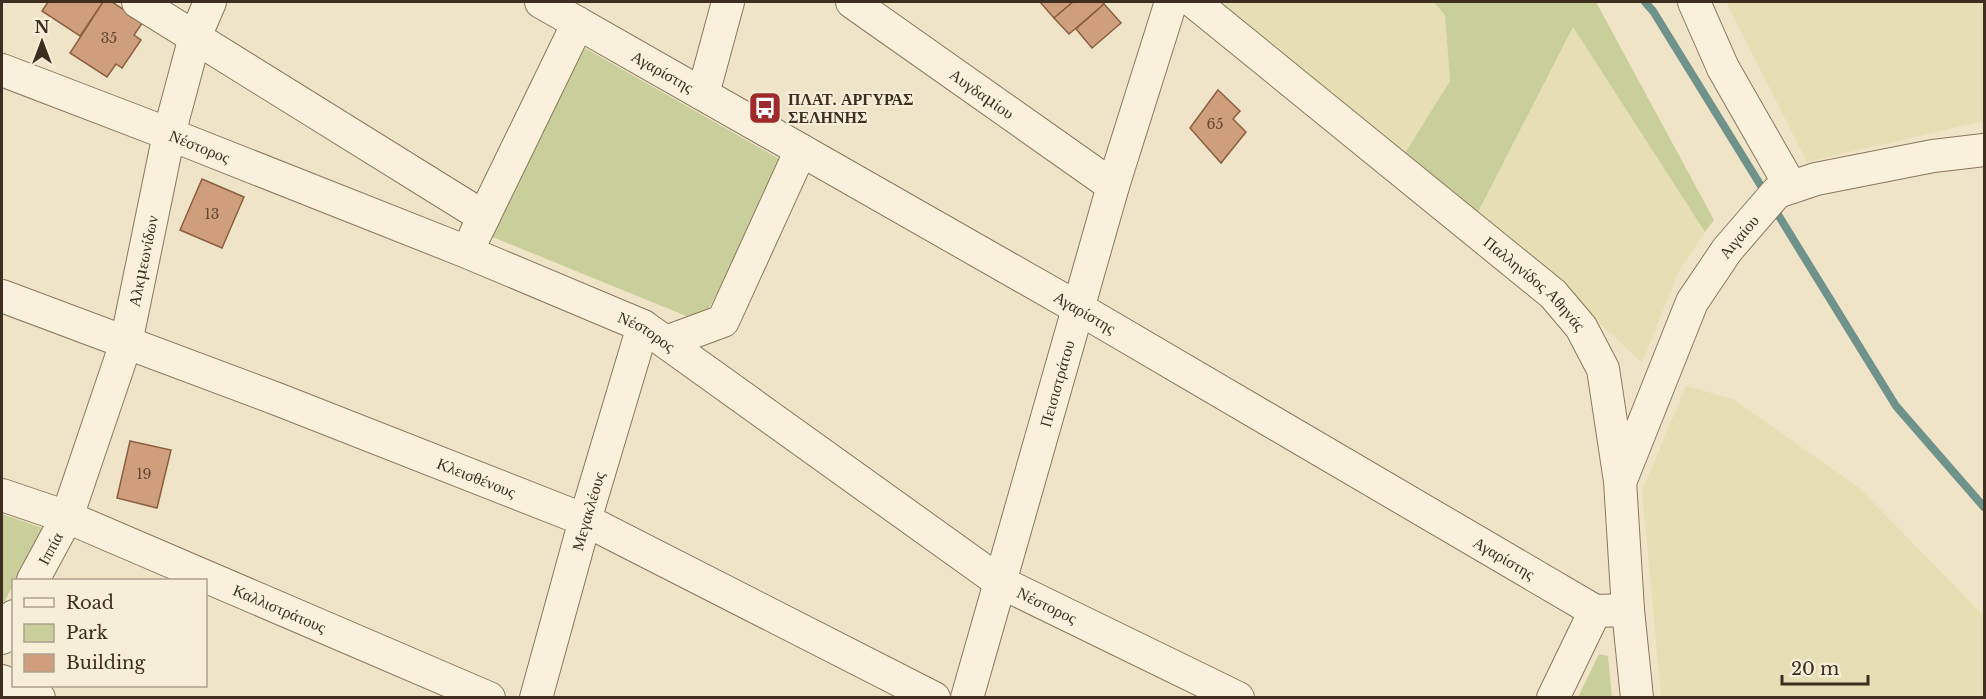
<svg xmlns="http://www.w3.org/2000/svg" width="1986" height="699" viewBox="0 0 1986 699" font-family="'Libre Baskerville',serif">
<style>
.farmland{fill:#e6deb5}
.green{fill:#c9cf9b}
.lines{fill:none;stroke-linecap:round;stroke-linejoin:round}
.stream{stroke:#6f938a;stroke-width:8}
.building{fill:#cf9f7d;stroke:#8d5f41;stroke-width:1.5}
.minor-casing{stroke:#8d765c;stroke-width:34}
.minor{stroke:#faf1dc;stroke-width:32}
.labels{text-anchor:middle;stroke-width:4.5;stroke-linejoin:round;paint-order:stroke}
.number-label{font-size:14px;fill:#624a37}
.street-label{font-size:16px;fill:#3d2e20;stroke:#f7eed8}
.poi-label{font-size:16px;font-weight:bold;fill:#3d2e20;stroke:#f7eed8;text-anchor:start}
</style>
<rect width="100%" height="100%" fill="#f0e4c8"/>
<!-- farmland -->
<g class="farmland">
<polygon points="1202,2 1434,2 1445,15 1450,81 1400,161"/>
<polygon points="1726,2 1984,2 1984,121 1807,162"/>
<polygon points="1573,27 1705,232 1679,271 1642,363 1546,273 1476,216"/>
<polygon points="1686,386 1733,399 1858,487 1984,616 1984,697 1661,697 1642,491"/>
</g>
<!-- green -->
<g class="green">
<polygon points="1434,2 1596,2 1714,220 1705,232 1573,27 1476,216 1400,161 1450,81 1445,15"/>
<polygon points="585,48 790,165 701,322 490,236"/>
<polygon points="2,514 43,528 2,606"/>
<polygon points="1599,654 1608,656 1612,697 1578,697"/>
</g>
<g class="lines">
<!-- stream -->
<g class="stream">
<polyline points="1645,2 1653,11 1766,194"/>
<polyline points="1772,205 1896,406 1984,507"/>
</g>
</g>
<!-- building -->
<g class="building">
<polygon points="48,2 103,2 80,36 42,11"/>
<polygon points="103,2 112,2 143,22 134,35 141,40 122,68 116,64 107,77 70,53"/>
<polygon points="1040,2 1073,2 1054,18"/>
<polygon points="1073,2 1102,2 1104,4 1069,34 1054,18"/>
<polygon points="1104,4 1121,23 1092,48 1076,29"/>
<polygon points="1218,90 1240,111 1233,119 1246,132 1221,163 1190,128"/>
<polygon points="202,179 244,197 222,248 180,230"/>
<polygon points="130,441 171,450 157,508 117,498"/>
</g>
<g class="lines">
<!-- minor casing -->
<g class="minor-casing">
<g id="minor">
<polyline points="138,2 484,217"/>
<path id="s1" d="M541,2L1078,308L1595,611L1628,610"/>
<path id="s2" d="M852,2L1113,186"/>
<path id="s3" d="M1194,2L1553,294L1581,327L1603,369L1620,481L1628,610L1637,698"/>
<polyline points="1694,2 1723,68 1791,187"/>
<path id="s4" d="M2,70L169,134L467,252L643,326L1000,582L1238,698"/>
<polyline points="703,94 728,2"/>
<polyline points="475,235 578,23"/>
<path id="s5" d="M2,296L277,399L585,520L934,698"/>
<polyline points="666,342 723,321 801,150"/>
<path id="s6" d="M1621,480L1692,302L1727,250L1777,192L1816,179L1933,156L1984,150"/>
<path id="s7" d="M2,495L67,517L489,698"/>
<path id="s8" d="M33,580L67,517L126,343L169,134L195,37L210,2"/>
<polyline points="2,638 14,616"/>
<polyline points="2,681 39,698"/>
<path id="s9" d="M536,698L585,520L643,326"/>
<path id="s10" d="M967,698L1113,186L1171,2"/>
<polyline points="1553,698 1595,611"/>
</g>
</g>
<!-- minor -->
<use href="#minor" class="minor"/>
</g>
<!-- icons -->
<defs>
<g id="bus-square" transform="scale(1.725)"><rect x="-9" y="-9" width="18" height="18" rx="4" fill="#9e2a2b" stroke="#f7eed8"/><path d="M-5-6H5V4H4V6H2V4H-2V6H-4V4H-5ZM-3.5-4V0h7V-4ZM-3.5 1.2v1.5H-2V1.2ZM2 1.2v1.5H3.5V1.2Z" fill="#fff"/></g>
</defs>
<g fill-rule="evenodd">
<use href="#bus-square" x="765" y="108"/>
</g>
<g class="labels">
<!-- number labels -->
<g class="number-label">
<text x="109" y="43">35</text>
<text x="1215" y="129">65</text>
<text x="212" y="219">13</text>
<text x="144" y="479">19</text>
</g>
<!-- street labels -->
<g class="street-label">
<text dy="6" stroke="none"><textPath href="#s1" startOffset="140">Αγαρίστης</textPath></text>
<text dy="6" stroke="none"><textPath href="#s2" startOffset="159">Αυγδαμίου</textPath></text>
<text dy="6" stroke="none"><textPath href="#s4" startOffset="212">Νέστορος</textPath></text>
<text dy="6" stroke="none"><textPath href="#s6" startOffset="272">Αιγαίου</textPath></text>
<text dy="6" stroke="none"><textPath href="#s8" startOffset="339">Αλκμεωνίδων</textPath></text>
<text dy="6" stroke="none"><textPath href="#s3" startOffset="442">Παλληνίδος Αθηνάς</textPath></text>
<text dy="6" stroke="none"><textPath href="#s1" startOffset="626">Αγαρίστης</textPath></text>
<text dy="6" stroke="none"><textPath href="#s4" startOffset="696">Νέστορος</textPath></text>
<text dy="6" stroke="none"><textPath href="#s10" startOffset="327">Πεισιστράτου</textPath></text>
<text dy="6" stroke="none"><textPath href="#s5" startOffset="508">Κλεισθένους</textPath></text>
<text dy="6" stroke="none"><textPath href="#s9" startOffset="194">Μεγακλέους</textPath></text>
<text dy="6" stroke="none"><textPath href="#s8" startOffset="36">Ιππία</textPath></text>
<text dy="6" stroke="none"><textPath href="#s1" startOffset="1112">Αγαρίστης</textPath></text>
<text dy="6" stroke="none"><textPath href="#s4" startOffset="1182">Νέστορος</textPath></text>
<text dy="6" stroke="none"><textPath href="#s7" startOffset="300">Καλλιστράτους</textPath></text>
</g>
<!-- poi labels -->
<g class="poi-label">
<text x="788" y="105">ΠΛΑΤ. ΑΡΓΥΡΑΣ<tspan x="788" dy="18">ΣΕΛΗΝΗΣ</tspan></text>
</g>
</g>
<!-- border -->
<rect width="1986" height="699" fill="none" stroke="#3d2e20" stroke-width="6"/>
<!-- legend -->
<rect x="12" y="579" width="195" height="108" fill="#f7eed8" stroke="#ada18e" stroke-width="1.5"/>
<rect x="24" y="598" width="30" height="9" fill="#faf1dc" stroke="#ada18e" stroke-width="1.5"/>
<text x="66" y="609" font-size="18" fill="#3d2e20">Road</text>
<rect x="24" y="624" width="30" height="18" fill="#c9cf9b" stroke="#ada18e" stroke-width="1.5"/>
<text x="66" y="639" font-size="18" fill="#3d2e20">Park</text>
<rect x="24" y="654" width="30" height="18" fill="#cf9f7d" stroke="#ada18e" stroke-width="1.5"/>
<text x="66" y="669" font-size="18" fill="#3d2e20">Building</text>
<!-- north arrow -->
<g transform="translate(42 42)" stroke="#f7eed8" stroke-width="4.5" paint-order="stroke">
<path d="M0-4.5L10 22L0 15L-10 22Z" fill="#3d2e20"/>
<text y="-9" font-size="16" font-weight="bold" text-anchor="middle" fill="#3d2e20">N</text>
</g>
<!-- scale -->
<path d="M1782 675v9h86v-9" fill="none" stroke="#3d2e20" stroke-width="3"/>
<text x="1791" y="675" font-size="18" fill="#3d2e20" stroke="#f7eed8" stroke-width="4.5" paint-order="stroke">20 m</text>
</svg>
